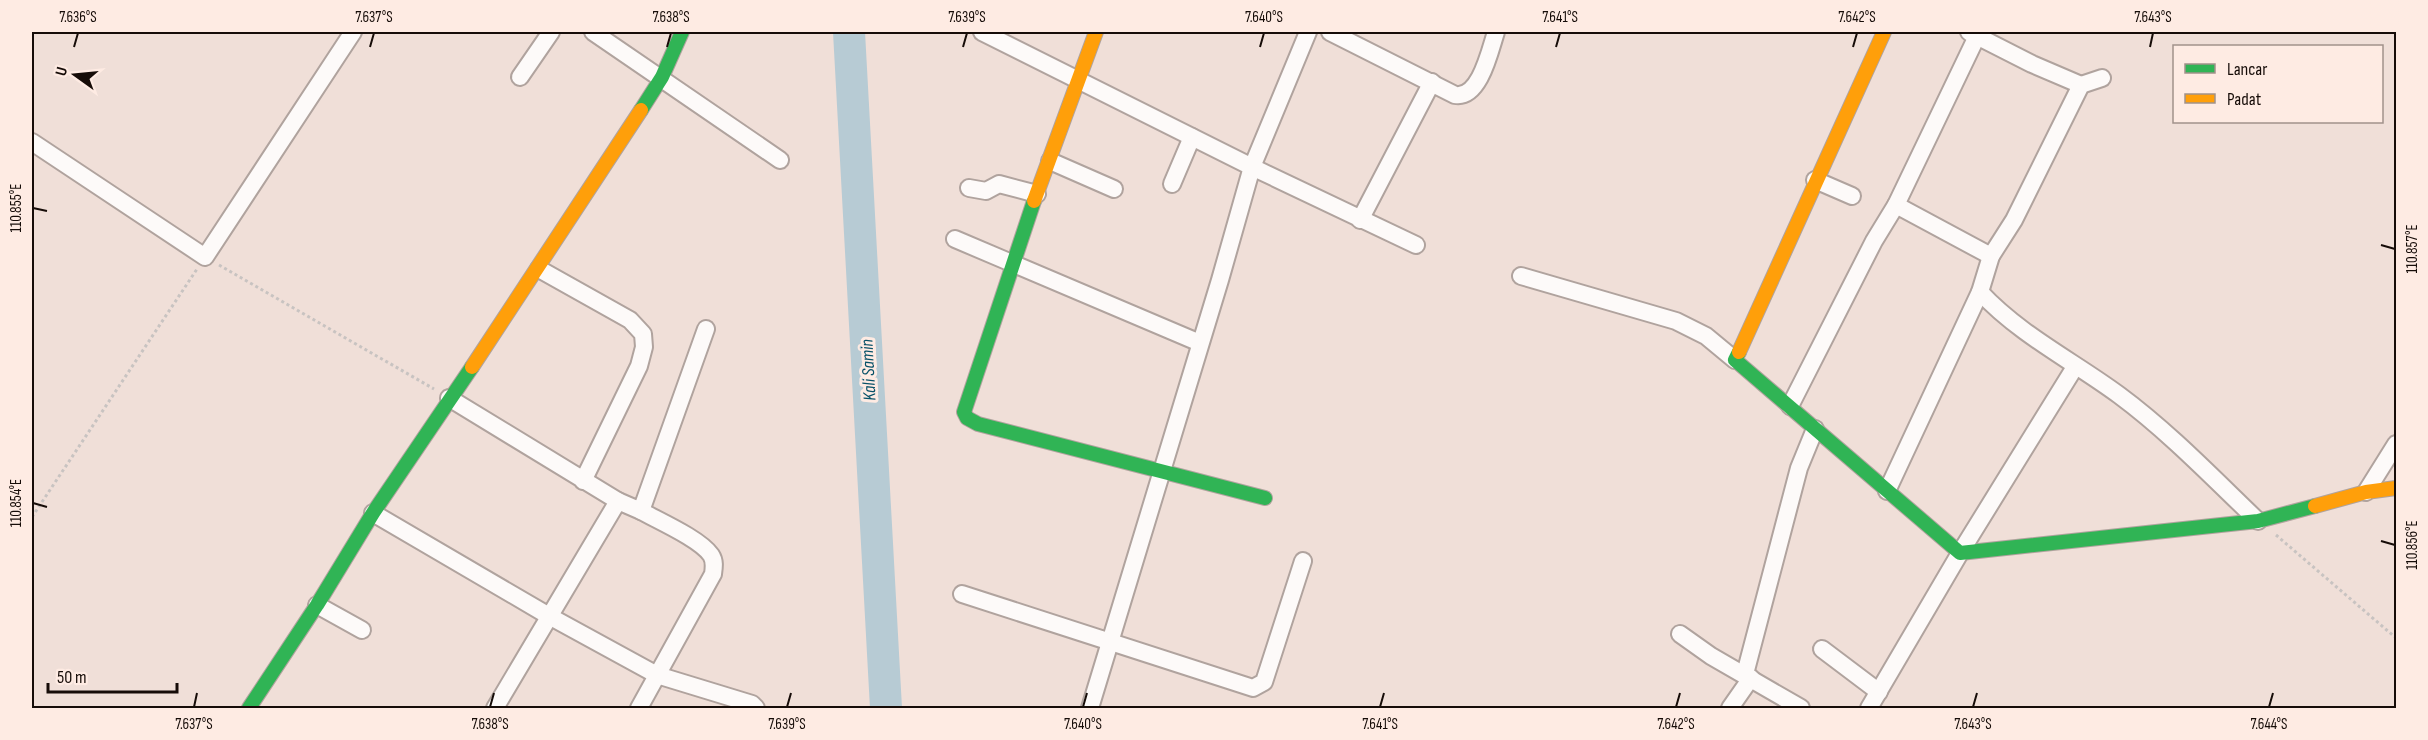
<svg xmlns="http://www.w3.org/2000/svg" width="2428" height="740" viewBox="0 0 2428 740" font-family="'Sofia Sans Condensed',sans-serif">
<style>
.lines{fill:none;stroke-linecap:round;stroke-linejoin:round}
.river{stroke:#b7cbd4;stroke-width:32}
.street-casing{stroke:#b0a39e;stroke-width:20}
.fast-casing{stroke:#b0a39e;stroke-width:16}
.slow-casing{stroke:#b0a39e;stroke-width:16}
.path{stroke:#c8c3c1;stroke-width:3;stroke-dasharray:3 3;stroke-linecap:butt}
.street{stroke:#fdfaf9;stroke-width:16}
.fast{stroke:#30b455;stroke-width:14}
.slow{stroke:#ff9f0a;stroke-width:14}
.ticks{fill:none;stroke:#160c08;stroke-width:2}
.labels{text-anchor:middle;stroke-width:6;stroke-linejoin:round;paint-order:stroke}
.water-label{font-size:18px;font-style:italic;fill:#085168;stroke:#feebe3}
.neatline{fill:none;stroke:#160c08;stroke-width:2}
.ticks-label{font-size:15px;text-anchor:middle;fill:#160c08}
</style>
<rect width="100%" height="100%" fill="#f0dfd8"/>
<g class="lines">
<!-- river -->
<polyline class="river" points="849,32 886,708"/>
<!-- street casing -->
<g class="street-casing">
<g id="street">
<polyline points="593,32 780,160"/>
<polyline points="982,32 1252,167 1416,245"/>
<path d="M1330,32L1455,95C1480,99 1490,50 1496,32"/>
<polyline points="1969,32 2032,64 2081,85"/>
<polyline points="520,77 551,32"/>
<polyline points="32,142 205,257 353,32"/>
<polyline points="1050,161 1114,189"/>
<polyline points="1815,180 1852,196"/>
<polyline points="1172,184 1192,137"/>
<polyline points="969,188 986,191 999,184 1037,194"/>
<polyline points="1896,205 1979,32"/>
<polyline points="1360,220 1432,82"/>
<polyline points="955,239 1200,343"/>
<polyline points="539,269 630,320 643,334 644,347 639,366 583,481"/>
<polyline points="1521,276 1676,321 1706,336 1735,360"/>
<path d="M1980,292C2020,335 2073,361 2119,395C2169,432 2213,478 2258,521"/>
<polyline points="449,398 618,501"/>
<polyline points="1790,406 1874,241 1896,205 1991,256"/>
<polyline points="1887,491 1980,292 1991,256 2014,220 2081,85 2102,78"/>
<polyline points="2366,492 2396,444"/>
<polyline points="373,513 549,616 657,675 752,704 756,708"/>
<polyline points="962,594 1253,688 1264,682 1303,561"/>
<polyline points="317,605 362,630"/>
<polyline points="1680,634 1711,656 1801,708"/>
<polyline points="1822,649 1879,692"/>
<polyline points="1745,674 1799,468 1815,429"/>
<polyline points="495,708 618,501 641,511 706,329"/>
<path d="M639,708L713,574C714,567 715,561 711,555C700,539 659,521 641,511"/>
<polyline points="1090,708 1220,280 1252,167 1308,32"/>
<polyline points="1730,708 1751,678"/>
<polyline points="1869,708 1960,553 2075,367"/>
</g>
</g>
<!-- fast casing -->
<g class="fast-casing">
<g id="fast">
<polyline points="641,110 662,77 682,32"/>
<polyline points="1034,201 964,412 967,418 978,424 1265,498"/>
<polyline points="1739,352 1735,360 1960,553 2258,521 2315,506"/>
<polyline points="249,708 317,605 373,513 472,367"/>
</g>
</g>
<!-- slow casing -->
<g class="slow-casing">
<g id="slow">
<polyline points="1034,201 1096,32"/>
<polyline points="1739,352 1884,32"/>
<polyline points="472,367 641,110"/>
<polyline points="2315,506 2366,492 2396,488"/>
</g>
</g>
<!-- path -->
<g class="path">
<polyline points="219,265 434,389"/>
<polyline points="32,517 197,269"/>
<polyline points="2276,535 2396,638"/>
</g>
<!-- street -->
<use href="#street" class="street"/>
<!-- fast -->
<use href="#fast" class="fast"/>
<!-- slow -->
<use href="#slow" class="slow"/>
</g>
<!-- ticks -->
<path class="ticks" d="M74,47L78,33M370,47L374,33M667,47L671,33M963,47L967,33M1260,47L1264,33M1556,47L1560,33M1853,47L1857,33M2150,47L2153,33M33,208L47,211M2381,245L2395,249M33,503L47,507M2381,541L2395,545M194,707L197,693M490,707L494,693M787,707L791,693M1083,707L1087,693M1380,707L1384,693M1676,707L1680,693M1973,707L1977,693M2269,707L2273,693"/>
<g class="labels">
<!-- water labels -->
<g class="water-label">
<text transform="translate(868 370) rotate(-93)" y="6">Kali Samin</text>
</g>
</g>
<!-- border -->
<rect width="2428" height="740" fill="none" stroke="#feebe3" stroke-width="66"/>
<!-- legend -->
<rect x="2173" y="45" width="210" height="78" fill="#feebe3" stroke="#a1928b" stroke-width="1.5"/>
<rect x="2185" y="64" width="30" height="9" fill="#30b455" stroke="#a1928b" stroke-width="1.5"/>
<text x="2227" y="75" font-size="18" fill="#160c08">Lancar</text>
<rect x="2185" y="94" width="30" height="9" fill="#ff9f0a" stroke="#a1928b" stroke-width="1.5"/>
<text x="2227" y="105" font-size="18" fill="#160c08">Padat</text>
<!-- north arrow -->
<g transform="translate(75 75) rotate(285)" stroke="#feebe3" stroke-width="4.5" paint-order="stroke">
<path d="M0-4.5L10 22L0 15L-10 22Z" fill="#160c08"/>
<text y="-9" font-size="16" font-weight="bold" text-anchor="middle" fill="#160c08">U</text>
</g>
<!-- scale -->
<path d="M48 683v9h129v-9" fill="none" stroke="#160c08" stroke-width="3"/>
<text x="57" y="683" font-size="18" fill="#160c08" stroke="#feebe3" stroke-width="4.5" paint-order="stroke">50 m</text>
<rect x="33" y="33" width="2362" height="674" class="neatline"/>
<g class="ticks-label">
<text x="78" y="22">7.636°S</text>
<text x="374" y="22">7.637°S</text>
<text x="671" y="22">7.638°S</text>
<text x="967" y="22">7.639°S</text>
<text x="1264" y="22">7.640°S</text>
<text x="1560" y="22">7.641°S</text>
<text x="1857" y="22">7.642°S</text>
<text x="2153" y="22">7.643°S</text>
<text transform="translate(16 208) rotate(-90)" y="5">110.855°E</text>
<text transform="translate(2412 249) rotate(-90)" y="5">110.857°E</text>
<text transform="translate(16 503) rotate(-90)" y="5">110.854°E</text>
<text transform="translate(2412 545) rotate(-90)" y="5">110.856°E</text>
<text x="194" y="729">7.637°S</text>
<text x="490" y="729">7.638°S</text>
<text x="787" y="729">7.639°S</text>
<text x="1083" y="729">7.640°S</text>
<text x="1380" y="729">7.641°S</text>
<text x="1676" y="729">7.642°S</text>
<text x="1973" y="729">7.643°S</text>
<text x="2269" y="729">7.644°S</text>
</g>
</svg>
